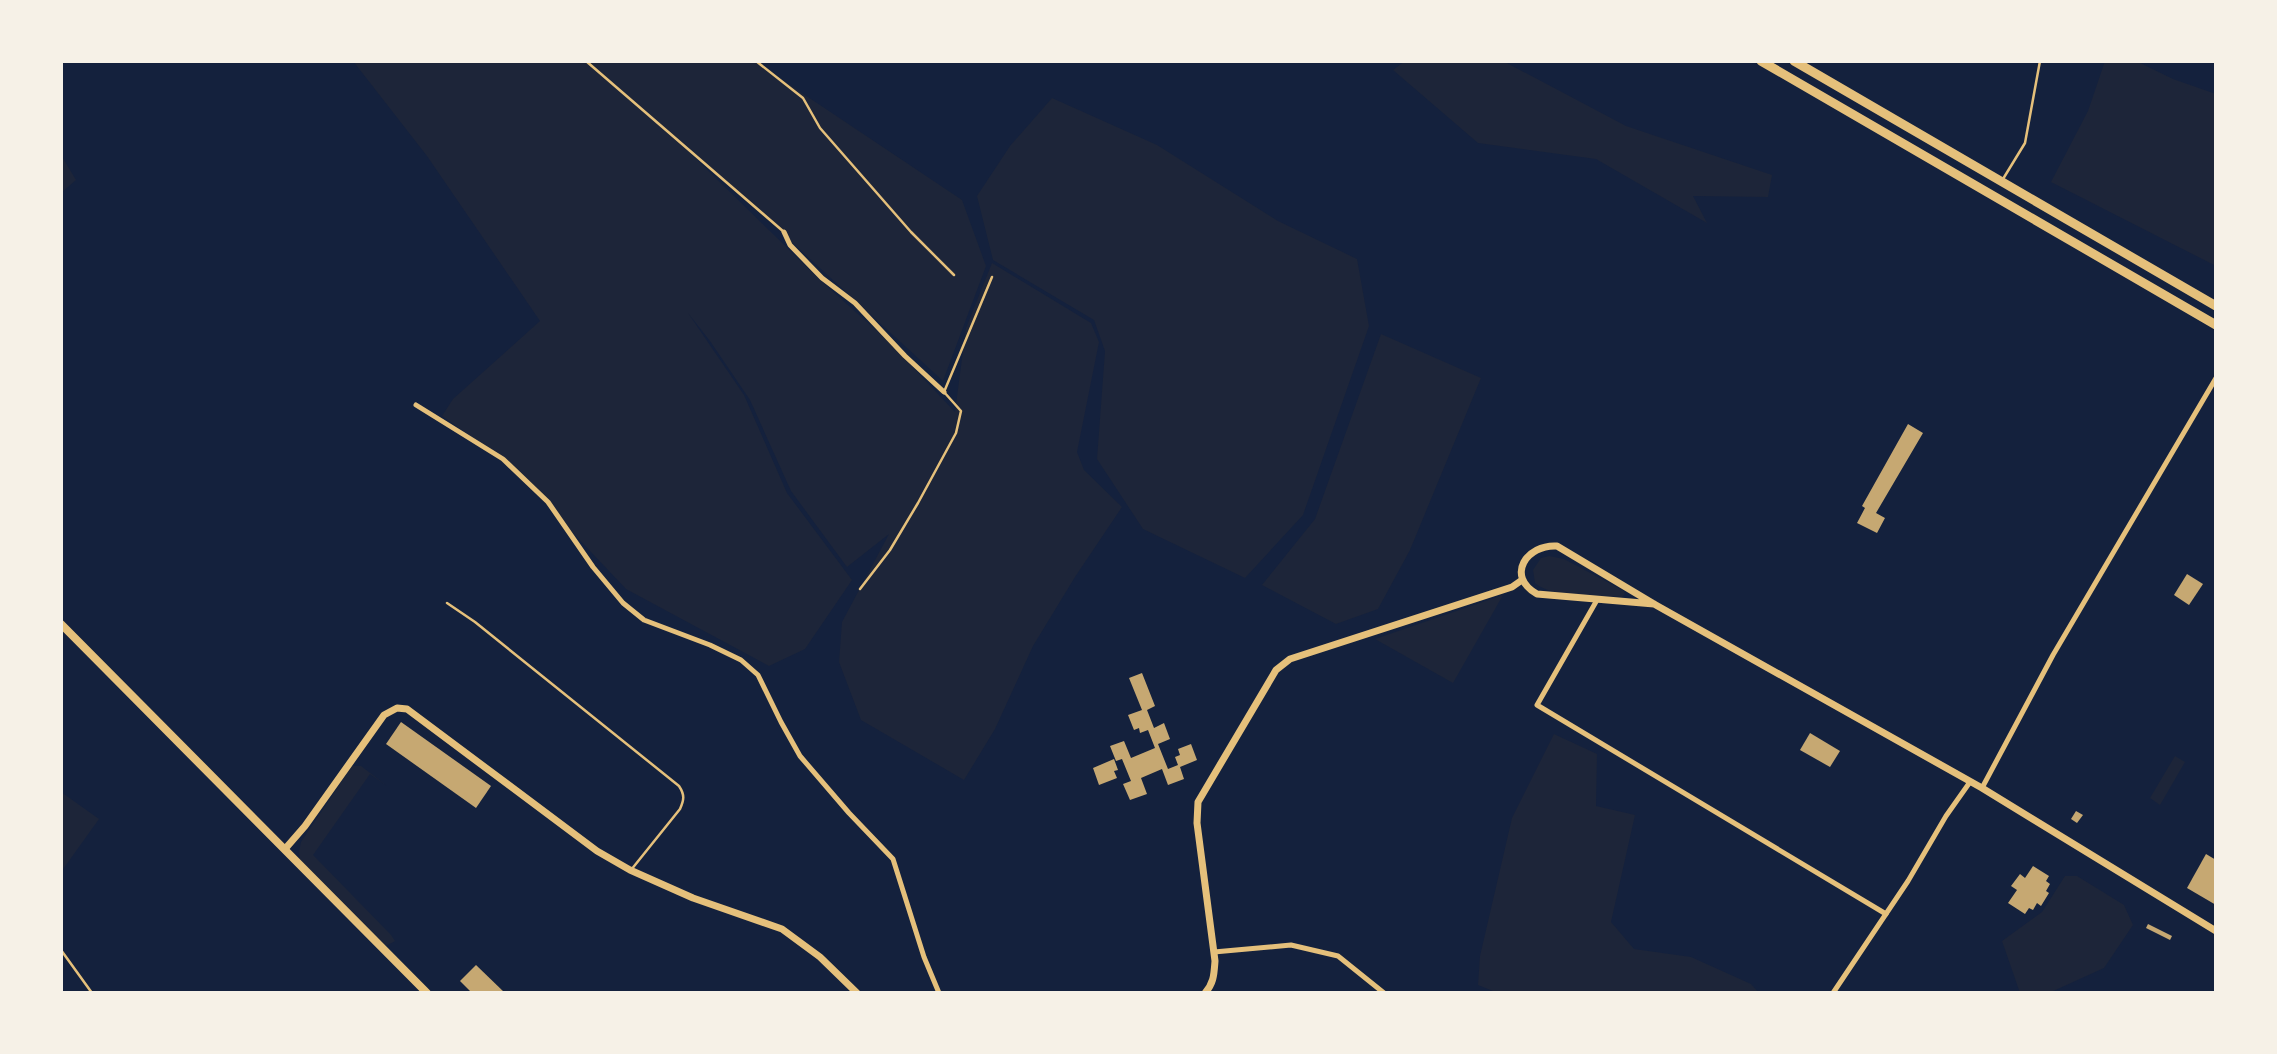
<svg xmlns="http://www.w3.org/2000/svg" width="2277" height="1054" viewBox="0 0 2277 1054" font-family="'Work Sans',sans-serif">
<style>
.green{fill:#1d2539}
.building{fill:#c6a872}
.lines{fill:none;stroke-linecap:round;stroke-linejoin:round}
.service{stroke:#e5c07b;stroke-width:2.5}
.minor{stroke:#e5c07b;stroke-width:5}
.tertiary{stroke:#e5c07b;stroke-width:7}
.secondary{stroke:#e5c07b;stroke-width:8}
.primary{stroke:#e5c07b;stroke-width:9}
</style>
<rect width="100%" height="100%" fill="#14213d"/>
<!-- green -->
<g class="green">
<polygon points="353,61 754,61 962,200 986,266 943,381 688,147 629,100 686,149 819,279 887,340 955,412 966,328 992,263 1091,323 1099,342 1077,452 1084,470 1122,507 1075,577 1033,646 995,729 964,780 861,720 839,662 842,622 889,534 847,567 791,491 750,400 710,341 688,313 744,395 787,493 852,580 805,649 769,666 626,589 503,459 442,416 453,399 540,321 427,156"/>
<polygon points="1405,61 1503,61 1626,126 1772,175 1768,197 1693,196 1707,223 1596,159 1478,143 1393,70"/>
<polygon points="2105,61 2136,61 2173,79 2216,94 2216,266 2051,182 2088,111"/>
<polygon points="1052,98 1157,145 1278,221 1357,259 1369,326 1303,515 1245,578 1143,529 1097,459 1105,351 1094,320 993,260 977,196 1010,146"/>
<polygon points="61,155 76,180 61,193"/>
<polygon points="1381,334 1481,378 1410,550 1378,609 1336,624 1262,585 1315,519"/>
<path d="M1549,556L1564,559L1624,591L1625,594L1622,597C1600,595 1551,598 1535,583L1533,570L1541,558Z"/>
<polygon points="1503,595 1453,683 1375,639"/>
<polygon points="1554,734 1597,754 1596,806 1635,815 1611,922 1634,949 1691,957 1751,984 1759,993 1498,993 1478,985 1480,956 1512,818"/>
<polygon points="2175,756 2185,762 2160,805 2150,798"/>
<polygon points="352,766 361,766 387,786 370,774 313,855 391,935 395,941 386,946 300,860 299,852 301,842"/>
<polygon points="61,792 99,819 61,872"/>
<polygon points="2065,876 2077,876 2124,905 2133,925 2104,968 2049,993 2020,993 2002,941 2042,912"/>
</g>
<!-- building -->
<g class="building">
<polygon points="1908,424 1923,433 1876,513 1885,518 1877,533 1857,523 1865,508 1862,506"/>
<polygon points="2187,574 2203,584 2189,605 2174,595"/>
<polygon points="1142,673 1155,706 1147,710 1154,728 1164,723 1170,739 1158,744 1168,769 1178,765 1175,757 1180,755 1178,749 1191,744 1197,760 1180,767 1184,779 1168,785 1162,769 1141,778 1147,794 1130,800 1123,784 1131,781 1122,759 1116,761 1110,746 1124,741 1131,758 1155,748 1148,730 1140,733 1139,728 1134,730 1128,715 1142,710 1129,678"/>
<polygon points="401,722 491,786 476,808 386,744"/>
<polygon points="1810,733 1840,751 1830,767 1800,750"/>
<polygon points="1114,759 1118,770 1114,771 1117,778 1099,785 1093,768"/>
<polygon points="2076,811 2083,815 2077,823 2071,819"/>
<polygon points="2206,854 2216,860 2216,905 2187,888"/>
<polygon points="2033,866 2049,876 2046,881 2050,884 2046,891 2049,893 2041,906 2037,903 2033,910 2029,908 2025,914 2008,903 2017,890 2011,886 2020,874 2025,878"/>
<polygon points="2148,924 2172,936 2170,940 2146,928"/>
<polygon points="476,965 505,993 472,993 460,981"/>
</g>
<g class="lines">
<!-- service -->
<g class="service">
<polyline points="586,61 784,232"/>
<polyline points="756,61 803,98 820,128 911,232 954,275"/>
<polyline points="2003,179 2025,143 2040,61"/>
<polyline points="860,589 890,550 918,503 956,433 961,411 944,392 992,277"/>
<path d="M447,603L475,622L679,786C685,795 684,800 680,809L631,870"/>
<polyline points="61,950 92,993"/>
</g>
<!-- minor -->
<g class="minor">
<polyline points="784,232 790,245 822,278 855,303 905,356 944,392"/>
<polyline points="416,405 503,459 548,502 593,567 623,603 644,620 710,645 741,660 758,675 781,722 800,756 849,813 893,859 924,957 939,993"/>
<polyline points="1597,600 1537,705 1886,914"/>
<polyline points="1982,788 2053,655 2216,378"/>
<polyline points="1214,952 1291,945 1338,956 1384,993"/>
<polyline points="1833,993 1908,881 1946,816 1970,782"/>
</g>
<!-- tertiary -->
<g class="tertiary">
<path d="M1654,604L1537,594C1505,576 1527,544 1557,546L1654,604L1982,788L2216,931"/>
<polyline points="285,849 305,826 384,715 397,708 407,709 597,851 630,870 693,898 782,929 820,957 857,993"/>
<path d="M1205,993C1214,983 1214,974 1215,961L1197,823L1198,802L1276,670L1290,659L1512,587L1522,580"/>
</g>
<!-- secondary -->
<polyline class="secondary" points="61,624 427,993"/>
<!-- primary -->
<g class="primary">
<polyline points="1761,61 2216,325"/>
<polyline points="1794,61 2216,306"/>
</g>
</g>
<!-- border -->
<rect width="2277" height="1054" fill="none" stroke="#f6f1e7" stroke-width="126"/>
</svg>
